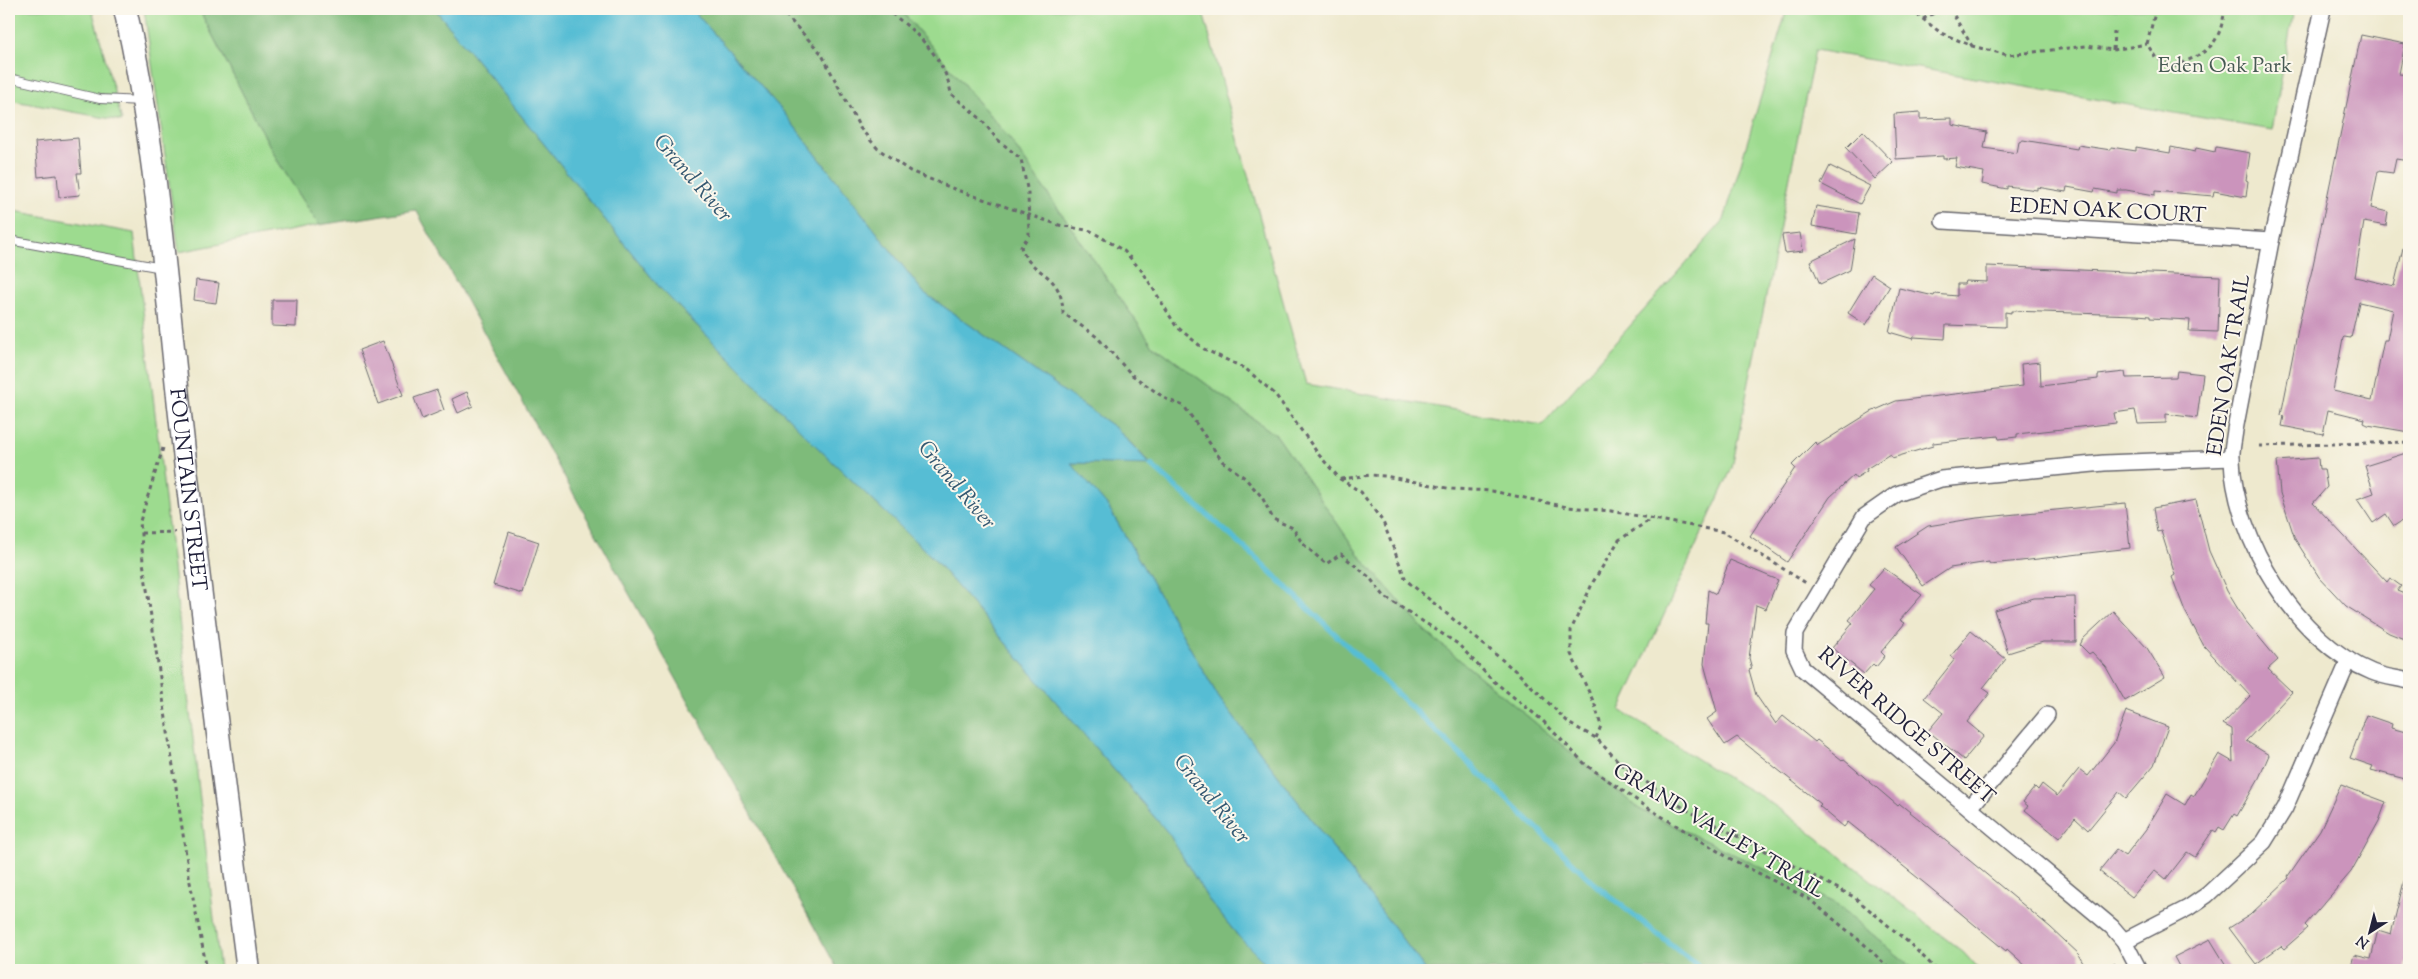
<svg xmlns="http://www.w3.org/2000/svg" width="2418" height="979" viewBox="0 0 2418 979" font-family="'Sorts Mill Goudy',serif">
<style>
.green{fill:#9ddb8f;stroke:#607e65}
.forest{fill:#7ebb7a;stroke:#506e5a}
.water{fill:#56bdd4;stroke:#3c7088}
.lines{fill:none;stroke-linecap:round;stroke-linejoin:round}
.stream{stroke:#56bdd4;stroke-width:5.5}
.building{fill:#cb94bc;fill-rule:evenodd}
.lane-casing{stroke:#69686e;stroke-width:10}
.street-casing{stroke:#69686e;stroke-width:18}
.secondary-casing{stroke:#69686e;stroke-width:25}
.path{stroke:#69686e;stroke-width:3;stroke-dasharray:4 4;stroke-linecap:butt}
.lane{stroke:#fff;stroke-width:8}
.street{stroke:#fff;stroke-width:15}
.secondary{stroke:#fff;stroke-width:22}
.labels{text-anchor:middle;stroke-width:4;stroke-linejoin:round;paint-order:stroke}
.park-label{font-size:21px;fill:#475a54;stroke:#fbf7ec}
.street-label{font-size:21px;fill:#22223b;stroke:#fbf7ec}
.water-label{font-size:22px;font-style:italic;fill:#345871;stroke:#fbf7ec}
</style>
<rect width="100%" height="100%" fill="#fbf7ec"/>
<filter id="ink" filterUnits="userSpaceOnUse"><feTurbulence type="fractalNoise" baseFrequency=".02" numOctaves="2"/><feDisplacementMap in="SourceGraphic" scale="10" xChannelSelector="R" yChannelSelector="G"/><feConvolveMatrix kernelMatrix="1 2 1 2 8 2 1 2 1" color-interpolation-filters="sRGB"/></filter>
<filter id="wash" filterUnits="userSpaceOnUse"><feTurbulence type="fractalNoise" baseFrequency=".0096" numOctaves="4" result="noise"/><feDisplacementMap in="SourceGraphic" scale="20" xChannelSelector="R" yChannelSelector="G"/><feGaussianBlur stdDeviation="1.12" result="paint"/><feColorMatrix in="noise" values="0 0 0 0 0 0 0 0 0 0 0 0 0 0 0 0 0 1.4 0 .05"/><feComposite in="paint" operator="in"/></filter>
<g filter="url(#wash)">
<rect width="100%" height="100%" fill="#eee9ce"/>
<!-- green -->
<g class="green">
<polygon points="9,9 92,9 122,121 9,100"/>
<polygon points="144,9 199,9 277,160 319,225 179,252"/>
<polygon points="900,9 1202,9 1306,384 1542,425 1724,220 1787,9 2294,9 2272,130 1815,50 1732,468 1620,710 1711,768 1762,797 1792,818 1964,953 1979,970 1915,970 1835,903 1639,809 1425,631 1359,555 1277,436 1152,344 1009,138"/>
<polygon points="9,210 134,233 220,970 9,970"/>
</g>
<!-- forest -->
<g class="forest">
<polygon points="199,9 435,9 661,289 814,444 933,558 1169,834 1208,899 1239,937 1272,970 838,970 416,210 319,225 277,160"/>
<polygon points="692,9 900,9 1009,138 1152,344 1277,436 1359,555 1425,631 1639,809 1835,903 1915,970 1426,970 1219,698 1109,508 1070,463 1151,464 1117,429 923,292 781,109"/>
</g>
<!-- water -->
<polygon class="water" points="435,9 692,9 781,109 923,292 1117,429 1151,465 1071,463 1109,508 1219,698 1426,970 1272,970 1239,937 1208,899 1169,834 933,558 814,444 661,289"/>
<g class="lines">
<!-- stream -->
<polyline class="stream" points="1151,465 1255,557 1597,886 1703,970"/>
</g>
<g id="blocks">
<!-- building -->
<g class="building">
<path d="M2361,35L2405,44L2399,74L2409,75V161L2396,159L2393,173L2378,171L2371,208L2388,212L2386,226L2364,222L2355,277L2394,286L2403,248L2409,249V432L2368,425L2364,423L2365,419L2328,410L2323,434L2282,426L2284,416L2281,415L2300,319L2312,270ZM2359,302L2393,310L2387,340H2384L2372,400L2333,391L2343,338L2344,337L2351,338Z"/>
<polygon points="1920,112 1920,119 1952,118 1952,125 1987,132 1984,148 2017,153 2019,142 2023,140 2077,149 2078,145 2111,150 2111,147 2136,151 2136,147 2170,153 2171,147 2195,152 2196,148 2215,152 2216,147 2250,153 2246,180 2248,181 2246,197 2214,191 2213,196 2155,191 2155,195 2126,190 2117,190 2117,193 2095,189 2094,192 2067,187 2066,192 2037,187 2037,190 2007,186 2007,189 1982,184 1984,172 1955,167 1957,158 1943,159 1943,156 1896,159 1894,114"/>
<polygon points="1863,131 1893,162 1875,179 1846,148"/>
<polygon points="78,138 81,173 77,173 80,195 59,197 57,175 38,177 35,142"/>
<polygon points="1830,166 1870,186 1860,204 1821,184"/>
<polygon points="1816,206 1859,213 1856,234 1812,226"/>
<polygon points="1800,233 1803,251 1785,253 1782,235"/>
<polygon points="1855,239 1850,270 1820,284 1810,261"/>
<polygon points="1987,266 2220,276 2218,332 2189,331 2190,320 2150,318 2150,316 2136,315 2011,311 2011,313 2005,312 2005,327 1946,325 1945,339 1914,337 1913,339 1889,332 1899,288 1934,296 1935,294 1957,296 1957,284 1964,284 1965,281 1987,282"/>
<polygon points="1872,274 1890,286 1866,325 1848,313"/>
<polygon points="196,280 219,283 216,303 194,300"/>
<polygon points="272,300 297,300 296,327 272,326"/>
<polygon points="383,341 403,395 378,404 359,350"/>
<polygon points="2040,362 2041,386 2098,379 2098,375 2125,372 2126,378 2176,377 2177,371 2203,374 2197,418 2166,414 2166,423 2138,424 2135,410 2114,413 2116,423 2017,434 2017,437 1999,439 1998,436 1933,443 1933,446 1892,458 1890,454 1866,469 1867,471 1856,478 1854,475 1830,497 1787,562 1750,536 1795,468 1792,465 1815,442 1818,445 1871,412 1896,401 2023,386 2021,364"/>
<polygon points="437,390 444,410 422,419 414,398"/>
<polygon points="467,392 473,406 458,413 452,399"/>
<polygon points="2409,452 2409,516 2394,526 2386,514 2373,523 2357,499 2374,493 2365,466"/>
<polygon points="2318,458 2319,469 2324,469 2327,487 2313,503 2387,582 2390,578 2401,586 2397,591 2409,596 2409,641 2389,633 2346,606 2319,577 2295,539 2280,493 2277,461"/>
<polygon points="2196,500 2209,551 2227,591 2244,619 2278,660 2268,669 2292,692 2246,741 2269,755 2259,778 2237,816 2234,814 2224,830 2219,827 2216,832 2213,830 2195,857 2187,852 2166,879 2155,870 2132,897 2099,871 2116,850 2125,856 2146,829 2167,794 2185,805 2191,794 2194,796 2219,754 2233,762 2232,729 2223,724 2250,696 2204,646 2185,611 2172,577 2175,575 2161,531 2157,532 2153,508"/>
<polygon points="2125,503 2130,548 2021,561 1989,564 1989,562 1950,568 1923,586 1896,547 1928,526 1977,518"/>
<polygon points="509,532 539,542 523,594 493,585"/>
<polygon points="1730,560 1778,580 1766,609 1756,605 1749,658 1752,669 1749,670 1756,695 1776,724 1783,716 1815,742 1817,740 1842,760 1843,759 1898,806 1900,804 1929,827 2050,927 2080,955 2079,956 2087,970 2035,970 2030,967 2028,968 2007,949 2006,951 1928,886 1848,822 1844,827 1819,806 1821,804 1737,737 1725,745 1707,719 1717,712 1704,664 1708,623 1705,623 1708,590 1716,594"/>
<polygon points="1884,568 1922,595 1900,620 1905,623 1881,652 1885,656 1876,667 1873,664 1864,674 1832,648 1853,623 1849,620 1874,589 1869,585"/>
<polygon points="2075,597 2076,642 2043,642 2008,653 1994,610 2034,598"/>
<polygon points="2113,611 2147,648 2165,677 2125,701 2106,667 2092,652 2089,654 2080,645 2083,639"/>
<polygon points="1971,631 2006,659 1983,688 1990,693 1967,722 1984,736 1964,760 1928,731 1943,713 1924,698 1955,659 1951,656"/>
<polygon points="2126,711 2168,727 2154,765 2126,798 2119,792 2088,830 2075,818 2059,838 2025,810 2028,806 2023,802 2035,787 2038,790 2042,784 2057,796 2079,769 2088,776 2114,743"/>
<polygon points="2366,715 2392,724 2391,728 2409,733 2409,780 2371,770 2373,766 2350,758"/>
<polygon points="2341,785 2386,802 2379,821 2351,872 2305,925 2308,928 2284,949 2281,946 2256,964 2229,928 2250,915 2289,878 2288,876 2320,830"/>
<polygon points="2404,881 2409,882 2409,964 2406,963 2404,970 2350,970 2354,955 2371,959 2378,930 2391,934"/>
<polygon points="2210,939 2229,970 2181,970 2174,957"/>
</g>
</g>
</g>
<g filter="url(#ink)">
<use href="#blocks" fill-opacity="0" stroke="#69686e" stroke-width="1"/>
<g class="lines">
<!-- lane casing -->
<g class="lane-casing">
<g id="lane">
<polyline points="9,78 100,99 142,101"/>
<polyline points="9,240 162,268"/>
</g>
</g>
<!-- street casing -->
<g class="street-casing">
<g id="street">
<path d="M2323,9L2271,241L2235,430C2234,440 2231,450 2232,460C2235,539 2297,642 2372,672C2384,677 2397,678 2409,681"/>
<polyline points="1943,221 2271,241"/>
<polyline points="1970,808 2047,715"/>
<polyline points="2124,941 2188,908 2207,895 2264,842 2285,808 2349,660"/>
<polyline points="2139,970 2124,941 2112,927 1803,669 1794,650 1795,633 1864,517 1897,494 1941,479 2104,463 2232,458"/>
</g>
</g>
<!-- secondary casing -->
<g class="secondary-casing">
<g id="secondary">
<path id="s1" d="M125,9C157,148 166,292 182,433C202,613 225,791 248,970"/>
</g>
</g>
<!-- path -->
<g class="path">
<polyline points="780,9 821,53 860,128 878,149 910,171 954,189 1059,225 1091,231 1124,251 1143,272 1176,326 1204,349 1246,369 1275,394 1319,455 1340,479 1361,492 1383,522 1406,580 1518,673 1570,724 1596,738 1623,766 1685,809 1854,897 1908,942 1937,970"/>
<path d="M885,9C914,29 946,58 951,94L980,118L997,139L1021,159L1028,193L1029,235L1021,247C1030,277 1062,269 1063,313L1097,337L1132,375L1166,399L1184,406L1222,461L1245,478L1262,497L1273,519L1293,528L1302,543L1326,564L1341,554L1369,577L1385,597L1458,644L1491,679L1542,720L1586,765L1645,806L1729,858L1809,899L1865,945L1891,970"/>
<polyline points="1910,9 1941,33 1972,46 2008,55 2086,46 2113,50 2147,44"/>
<polyline points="1950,9 1972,46"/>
<path d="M2156,9L2147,44L2156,58L2175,66C2209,52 2219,46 2225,9"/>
<polyline points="1923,19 1941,9"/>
<polyline points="2113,50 2114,31"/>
<polyline points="2259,446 2409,442"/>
<polyline points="163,448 140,521 143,562 190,882 207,970"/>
<polyline points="1341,479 1371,475 1385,476 1452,489 1492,491 1567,507 1611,511 1724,532 1806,583"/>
<polyline points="141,533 175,532"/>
<polyline points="1596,738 1601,726 1595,705 1571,654 1571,630 1593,582 1619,540 1651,519"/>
<polyline points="2105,970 2118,963"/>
</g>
<!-- lane -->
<use href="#lane" class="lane"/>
<!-- street -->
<use href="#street" class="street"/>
<!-- secondary -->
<use href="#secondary" class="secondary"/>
</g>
</g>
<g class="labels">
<!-- park labels -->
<g class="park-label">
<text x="2225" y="72">Eden Oak Park</text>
</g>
<!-- street labels -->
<g class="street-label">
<text transform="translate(2108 210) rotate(3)" y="7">EDEN OAK COURT</text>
<text transform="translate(2228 365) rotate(-81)" y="7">EDEN OAK TRAIL</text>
<text dy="7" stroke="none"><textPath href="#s1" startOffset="485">FOUNTAIN STREET</textPath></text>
<text transform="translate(1907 725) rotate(41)" y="7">RIVER RIDGE STREET</text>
<text transform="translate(1719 830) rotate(31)" y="7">GRAND VALLEY TRAIL</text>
</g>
<!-- water labels -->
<g class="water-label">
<text transform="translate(694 177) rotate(49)" y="8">Grand River</text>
<text transform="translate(958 484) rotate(50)" y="8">Grand River</text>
<text transform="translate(1213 798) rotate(51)" y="8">Grand River</text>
</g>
</g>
<!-- margin -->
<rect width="2418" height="979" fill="none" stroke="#fbf7ec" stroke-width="30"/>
<!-- north arrow -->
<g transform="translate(2370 932) rotate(216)" stroke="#fbf7ec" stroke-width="4" paint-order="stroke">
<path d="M0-4L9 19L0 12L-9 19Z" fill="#22223b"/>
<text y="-8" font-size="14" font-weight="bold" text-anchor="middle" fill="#22223b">N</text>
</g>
</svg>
